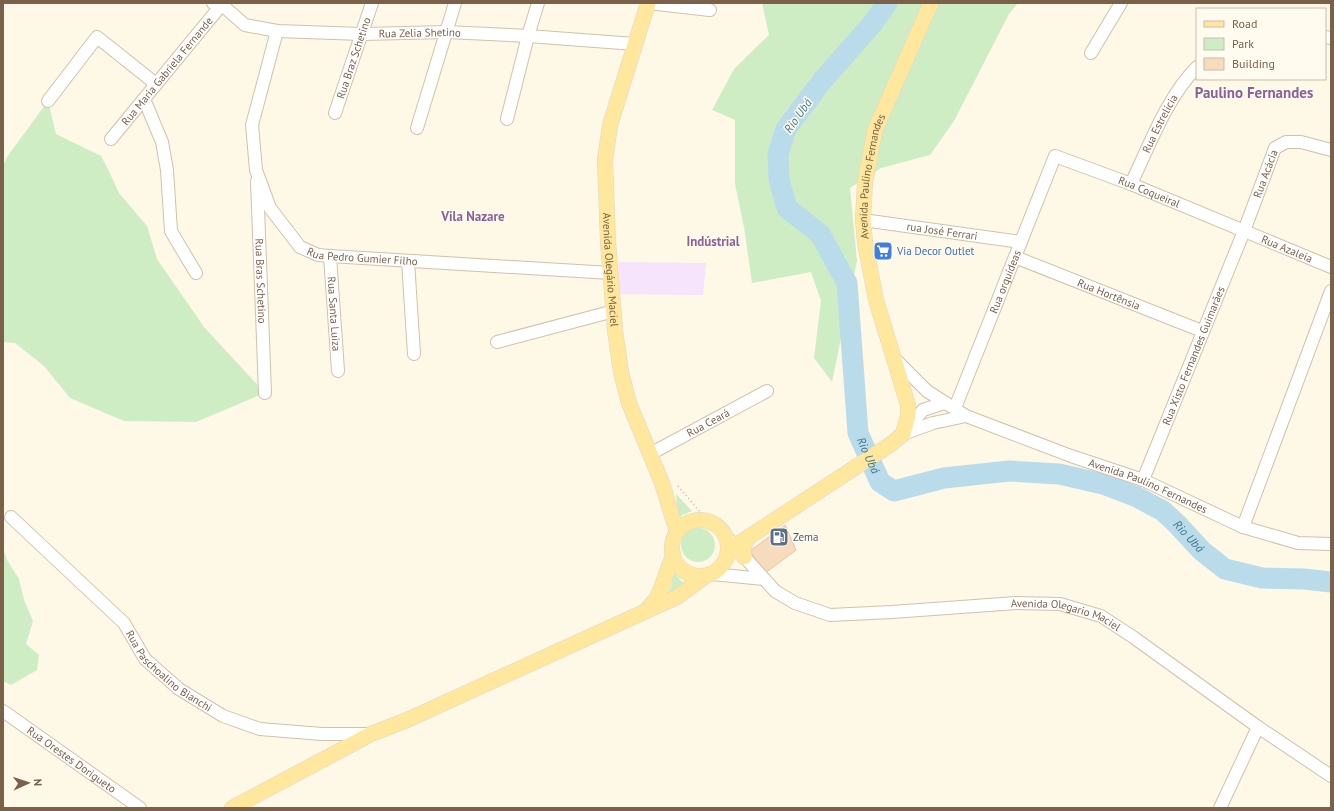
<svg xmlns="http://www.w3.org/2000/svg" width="1334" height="811" viewBox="0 0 1334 811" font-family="'PT Sans',sans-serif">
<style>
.education{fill:#f5e4fb}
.green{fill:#cfedc4}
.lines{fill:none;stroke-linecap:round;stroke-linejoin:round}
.river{stroke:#badcea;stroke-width:21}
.building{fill:#f6dbbd;stroke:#eac49c}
.minor-casing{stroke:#d2c1ab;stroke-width:14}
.major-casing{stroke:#ddd6d0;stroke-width:16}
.path{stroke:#dbbf9f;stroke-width:2;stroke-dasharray:1 3;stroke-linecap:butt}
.minor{stroke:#fff;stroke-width:12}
.major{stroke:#ffe89d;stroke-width:15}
.labels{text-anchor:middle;stroke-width:3;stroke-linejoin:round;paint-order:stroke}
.street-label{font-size:11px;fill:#7b6149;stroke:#fffbef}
.shop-label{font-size:11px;fill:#366cbe;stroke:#fffbef;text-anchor:start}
.service-label{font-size:11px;fill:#4e5e75;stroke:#fffbef;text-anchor:start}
.water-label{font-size:12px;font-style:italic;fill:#417890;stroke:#fffbef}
.quarter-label{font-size:13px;font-weight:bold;fill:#8c6197;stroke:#fffbef}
.district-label{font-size:15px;font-weight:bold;fill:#8c6197;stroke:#fffbef}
</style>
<rect width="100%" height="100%" fill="#fef8e7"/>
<!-- education -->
<polygon class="education" points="619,262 706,263 703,295 618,294"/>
<!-- green -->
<g class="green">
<polygon points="762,3 1018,3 1009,14 954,121 930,155 881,168 850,188 857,261 832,382 814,358 821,301 811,272 752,283 744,227 735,184 735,120 712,110 734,69 769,35"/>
<polygon points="48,101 56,134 101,156 108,169 119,193 147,226 157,259 204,327 265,393 196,422 124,421 70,398 44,366 15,343 3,342 3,166 7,157"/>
<polygon points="676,494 692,511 678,517"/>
<circle cx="698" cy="545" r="17"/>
<polygon points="3,547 7,560 19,579 24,600 33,621 26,644 39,655 37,670 11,685 3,681"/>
<polygon points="674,573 684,584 665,599 671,587"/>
</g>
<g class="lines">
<!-- river -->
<path class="river" id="s1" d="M887,3L873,23L822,81L786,129L778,154L779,180L787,208L820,234L847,283L858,433L880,482L894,491L944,478L1009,471L1059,474L1103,484L1137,497L1163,511L1177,524L1202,551L1225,569L1262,578L1304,579L1331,582"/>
</g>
<!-- building -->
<polygon class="building" points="785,525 796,550 765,573 750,551"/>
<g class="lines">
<!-- minor casing -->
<g class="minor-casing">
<g id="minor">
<path id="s2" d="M213,3L222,5L245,25L277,31L362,34L447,32L528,36L635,44"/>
<polyline points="648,3 710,10"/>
<path id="s3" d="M277,31L252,125L256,170L270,208L300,247L318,255L330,256L611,273"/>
<polyline points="1325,37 1331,38"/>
<polyline points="1091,53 1121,3"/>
<polyline points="144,99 162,142 167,170 171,231 175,238 196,273"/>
<polyline points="48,101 97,37 156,84"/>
<path id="s4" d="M335,113L372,3"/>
<polyline points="507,119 528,36 538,3"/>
<polyline points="417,128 455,3"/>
<path id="s5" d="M111,139L223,3"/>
<path id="s6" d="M257,181L265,393"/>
<path id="s7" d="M1131,184C1149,146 1167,97 1197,67"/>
<path id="s8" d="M863,220L1021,242"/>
<path id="s9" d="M330,256L338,371"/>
<path id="s10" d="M1015,257L1202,331"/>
<polyline points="408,261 414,354"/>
<polyline points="497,342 614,311"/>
<path id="s11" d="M894,358L927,391L966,416L1071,456L1143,480L1243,527L1298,543L1331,544"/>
<path id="s12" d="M955,408L1055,156L1131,184L1331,267"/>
<polyline points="904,433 923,410 944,403"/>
<polyline points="903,434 933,423 966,416"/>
<path id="s13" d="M650,454L767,391"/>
<path id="s14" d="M1143,480L1244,231L1275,148L1286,142H1301L1331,150"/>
<path id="s15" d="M11,517L124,623L145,659L179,689L223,716L260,729L322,734H370"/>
<polyline points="1243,527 1331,291"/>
<path id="s16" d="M724,534L775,591L795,603L830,615L892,612L1016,603L1060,604L1101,616L1133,637L1258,727L1331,776"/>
<polyline points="712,574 764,579"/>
<path id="s17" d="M3,711L140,808"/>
<polyline points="1220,808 1258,727"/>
</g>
</g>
<!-- major casing -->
<g class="major-casing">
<g id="major">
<path id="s18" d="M648,3L610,125L605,160L608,242L615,330L621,372L629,403L662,483L677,532"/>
<circle cx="700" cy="548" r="28"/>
<path id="s19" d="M729,554L735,546L891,444L903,434L908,415V405L876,300L865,243L863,220L865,182L875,130L931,3"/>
<polyline points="744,557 743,550 747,539"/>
<polyline points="646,611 657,598 662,586 673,555"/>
<polyline points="232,808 371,734 407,720 677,597 704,577"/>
</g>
</g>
<!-- path -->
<polyline class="path" points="678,486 707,520"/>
<!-- minor -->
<use href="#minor" class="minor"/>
<!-- major -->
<use href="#major" class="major"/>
</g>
<!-- icons -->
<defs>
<g id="supermarket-square" transform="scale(1)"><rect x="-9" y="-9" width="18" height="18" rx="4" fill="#3f7fe0" stroke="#fffbef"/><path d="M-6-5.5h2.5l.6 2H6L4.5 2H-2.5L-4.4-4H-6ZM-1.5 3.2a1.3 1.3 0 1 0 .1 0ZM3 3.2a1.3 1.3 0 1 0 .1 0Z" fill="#fff"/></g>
<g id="fuel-square" transform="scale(1)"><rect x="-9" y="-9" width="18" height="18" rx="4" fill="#5c6f8a" stroke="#fffbef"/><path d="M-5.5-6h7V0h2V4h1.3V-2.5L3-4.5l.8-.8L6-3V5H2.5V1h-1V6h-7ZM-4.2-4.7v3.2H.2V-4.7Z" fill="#fff"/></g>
</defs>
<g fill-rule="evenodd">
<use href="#supermarket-square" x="883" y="251"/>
<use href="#fuel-square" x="779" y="537"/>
</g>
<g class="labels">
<!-- street labels -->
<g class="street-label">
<text dy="4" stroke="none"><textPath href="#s2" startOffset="215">Rua Zelia Shetino</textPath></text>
<text dy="4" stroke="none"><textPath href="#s4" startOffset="58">Rua Braz Schetino</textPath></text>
<text dy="4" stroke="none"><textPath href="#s5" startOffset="88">Rua Maria Gabriela Fernande</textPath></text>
<text dy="4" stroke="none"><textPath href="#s7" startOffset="67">Rua Estrelícia</textPath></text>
<text dy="4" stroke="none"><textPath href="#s14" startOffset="330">Rua Acácia</textPath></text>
<text dy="4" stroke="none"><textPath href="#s19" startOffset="477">Avenida Paulino Fernandes</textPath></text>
<text dy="4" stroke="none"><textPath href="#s12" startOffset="372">Rua Coqueiral</textPath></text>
<text dy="4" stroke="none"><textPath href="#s8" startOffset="80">rua José Ferrari</textPath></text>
<text dy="4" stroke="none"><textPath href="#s12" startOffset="521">Rua Azaleia</textPath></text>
<text dy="4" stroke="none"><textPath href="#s3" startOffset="296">Rua Pedro Gumier Filho</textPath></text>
<text dy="4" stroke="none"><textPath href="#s18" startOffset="273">Avenida Olegário Maciel</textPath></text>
<text dy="4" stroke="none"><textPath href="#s6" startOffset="100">Rua Bras Schetino</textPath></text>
<text dy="4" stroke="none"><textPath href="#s12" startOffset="136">Rua orquídeas</textPath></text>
<text dy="4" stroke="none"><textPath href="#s10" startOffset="101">Rua Hortênsia</textPath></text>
<text dy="4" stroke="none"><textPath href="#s9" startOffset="58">Rua Santa Luiza</textPath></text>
<text dy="4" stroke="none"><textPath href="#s14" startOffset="134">Rua Xisto Fernandes Guimarães</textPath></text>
<text dy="4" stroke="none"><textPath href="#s13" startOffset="66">Rua Ceará</textPath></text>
<text dy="4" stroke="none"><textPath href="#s11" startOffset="288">Avenida Paulino Fernandes</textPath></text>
<text dy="4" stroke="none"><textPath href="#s16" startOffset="375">Avenida Olegario Maciel</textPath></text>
<text dy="4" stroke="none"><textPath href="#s15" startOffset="222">Rua Paschoalino Bianchi</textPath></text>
<text dy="4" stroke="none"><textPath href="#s17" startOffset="84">Rua Orestes Dorigueto</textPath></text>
</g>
<!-- shop labels -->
<g class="shop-label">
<text x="897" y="255">Via Decor Outlet</text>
</g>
<!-- service labels -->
<g class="service-label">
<text x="793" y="541">Zema</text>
</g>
<!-- water labels -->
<g class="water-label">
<text transform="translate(798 116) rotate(-55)" y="4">Rio Ubá</text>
<text dy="4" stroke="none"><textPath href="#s1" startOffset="516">Rio Ubá</textPath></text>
<text dy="4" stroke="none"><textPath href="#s1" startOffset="876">Rio Ubá</textPath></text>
</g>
<!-- quarter labels -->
<g class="quarter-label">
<text x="473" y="221">Vila Nazare</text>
<text x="713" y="246">Indústrial</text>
</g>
<!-- district labels -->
<g class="district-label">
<text x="1254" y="98">Paulino Fernandes</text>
</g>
</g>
<!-- border -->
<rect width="1334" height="811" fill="none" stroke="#7b6149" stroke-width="8"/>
<!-- legend -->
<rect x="1196" y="8" width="130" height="72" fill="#fffbef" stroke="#cabdad"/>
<rect x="1204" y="21" width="20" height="6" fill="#ffe89d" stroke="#cabdad"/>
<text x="1232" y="28" font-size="12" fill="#7b6149">Road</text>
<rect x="1204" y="38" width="20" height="12" fill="#cfedc4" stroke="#cabdad"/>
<text x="1232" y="48" font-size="12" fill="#7b6149">Park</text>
<rect x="1204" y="58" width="20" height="12" fill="#f6dbbd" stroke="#cabdad"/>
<text x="1232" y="68" font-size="12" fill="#7b6149">Building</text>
<!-- north arrow -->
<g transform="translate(28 783) rotate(87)" stroke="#fffbef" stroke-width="3" paint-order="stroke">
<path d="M0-3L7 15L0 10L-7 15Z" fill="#7b6149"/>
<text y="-6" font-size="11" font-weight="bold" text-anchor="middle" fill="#7b6149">N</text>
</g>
</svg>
